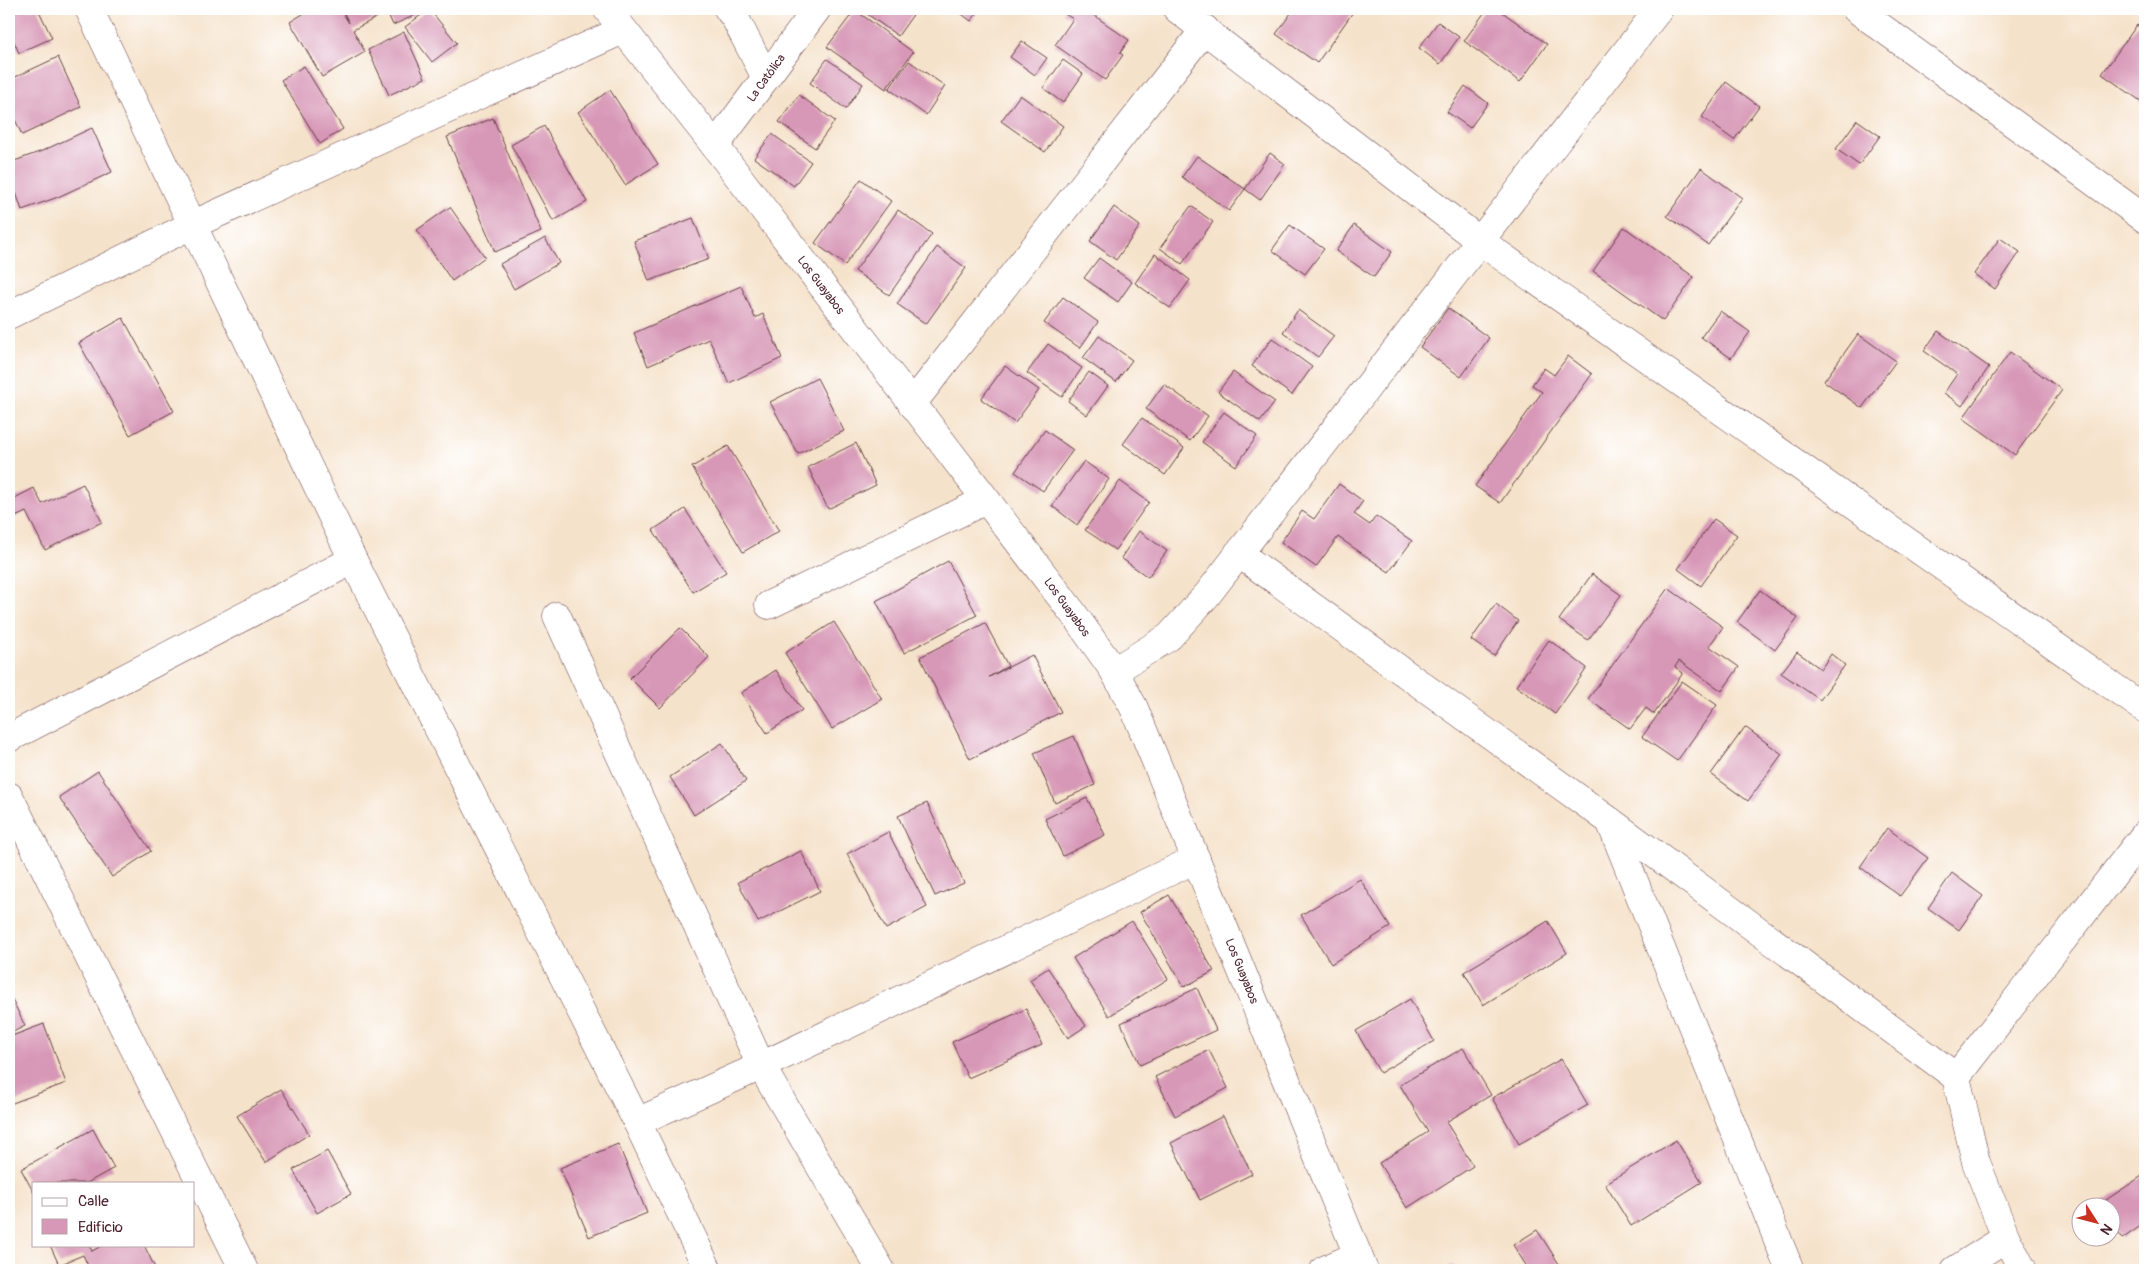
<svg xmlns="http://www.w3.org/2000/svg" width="2154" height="1279" viewBox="0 0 2154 1279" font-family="Pangolin,sans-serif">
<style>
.building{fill:#d797b6}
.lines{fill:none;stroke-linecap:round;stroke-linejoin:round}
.minor-casing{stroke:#643c43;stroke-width:29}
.minor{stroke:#fff;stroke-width:28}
.labels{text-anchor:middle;stroke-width:5;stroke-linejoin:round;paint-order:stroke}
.street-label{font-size:12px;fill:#4a1f2b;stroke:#fff}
</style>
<rect width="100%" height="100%" fill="#fff"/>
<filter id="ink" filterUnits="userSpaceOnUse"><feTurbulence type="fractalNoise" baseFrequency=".02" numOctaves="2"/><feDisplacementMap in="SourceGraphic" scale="10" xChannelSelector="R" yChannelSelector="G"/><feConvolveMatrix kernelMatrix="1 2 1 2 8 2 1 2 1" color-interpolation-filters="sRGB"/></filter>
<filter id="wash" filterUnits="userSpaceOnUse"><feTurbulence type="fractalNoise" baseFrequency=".0096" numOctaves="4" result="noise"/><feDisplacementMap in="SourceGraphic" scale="20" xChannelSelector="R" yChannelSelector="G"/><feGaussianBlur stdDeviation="1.12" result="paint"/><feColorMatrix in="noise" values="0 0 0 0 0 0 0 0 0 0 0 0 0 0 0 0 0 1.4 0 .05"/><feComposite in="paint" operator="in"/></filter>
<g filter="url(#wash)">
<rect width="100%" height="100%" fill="#f5e2ca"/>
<g id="blocks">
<!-- building -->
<g class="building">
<polygon points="9,9 38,9 52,38 19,53 9,30"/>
<polygon points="311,9 340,9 349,23 342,9 429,9 393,25 387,12 353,30 365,52 322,77 290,22"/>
<polygon points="429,9 457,43 432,62 405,27"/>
<polygon points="860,9 917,9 898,36"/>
<polygon points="961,9 980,9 971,21 959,12"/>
<polygon points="1066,9 1085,9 1129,40 1120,53 1123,55 1105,80 1055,45 1073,19 1063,13"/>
<polygon points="1294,9 1348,9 1353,12 1317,63 1276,34"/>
<polygon points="1487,9 1498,9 1547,44 1520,82 1464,41"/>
<polygon points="855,10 913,52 886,89 827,47"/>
<polygon points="1438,22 1459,37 1440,64 1419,48"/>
<polygon points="2137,25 2145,31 2145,104 2102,74"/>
<polygon points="404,32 425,78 389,95 368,50"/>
<polygon points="1022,41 1047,58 1035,75 1010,57"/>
<polygon points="58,57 81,107 22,135 9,106 9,80"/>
<polygon points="827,59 863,84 846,109 810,83"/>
<polygon points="1063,60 1083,74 1063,103 1043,88"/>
<polygon points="909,61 945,86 926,115 889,89"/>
<polygon points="304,66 343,129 320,144 281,80"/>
<polygon points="1726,82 1759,106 1734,140 1702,117"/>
<polygon points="1465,86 1488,103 1470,128 1447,112"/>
<polygon points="610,90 658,164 625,185 578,112"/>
<polygon points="799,95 835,121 815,148 779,122"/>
<polygon points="1020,95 1063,126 1045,152 1001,121"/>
<polygon points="493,118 541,232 495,252 447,137"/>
<polygon points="1857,120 1880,136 1859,165 1836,149"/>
<polygon points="544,126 587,202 553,221 511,145"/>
<polygon points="92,128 112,172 58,197 22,210 9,173 9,163 42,151"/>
<polygon points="772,134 811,162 794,186 754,158"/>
<polygon points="1270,153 1285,164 1260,200 1245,189"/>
<polygon points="1197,156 1245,189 1229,211 1182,177"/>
<polygon points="1701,168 1742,198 1708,245 1667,216"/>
<polygon points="861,179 891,201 845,265 815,243"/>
<polygon points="1191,206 1213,222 1182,264 1160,248"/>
<polygon points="450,207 485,257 452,281 417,230"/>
<polygon points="1114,207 1140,226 1116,260 1090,241"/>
<polygon points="898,210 932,234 889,295 855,271"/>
<polygon points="693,218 709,259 649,281 634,241"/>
<polygon points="1290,225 1324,249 1305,274 1272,250"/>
<polygon points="1354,225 1392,252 1374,277 1336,251"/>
<polygon points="1624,227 1694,277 1663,321 1593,271"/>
<polygon points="545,238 559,263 514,289 500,264"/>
<polygon points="2000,238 2020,252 1995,289 1974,274"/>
<polygon points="937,247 966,268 926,324 897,304"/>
<polygon points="1155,254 1190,280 1170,308 1135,283"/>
<polygon points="1099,258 1132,282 1118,302 1084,278"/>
<polygon points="741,286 755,318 763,314 782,358 729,383 709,339 648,366 634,333"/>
<polygon points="1063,297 1098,322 1080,348 1044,323"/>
<polygon points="1448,308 1489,338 1461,377 1420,347"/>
<polygon points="1298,310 1334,336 1318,357 1283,332"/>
<polygon points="1720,311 1750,332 1731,358 1701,337"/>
<polygon points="123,318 174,411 130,435 79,343"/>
<polygon points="1938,331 1989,367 1962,406 1944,393 1957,374 1924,351"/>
<polygon points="1858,334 1896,361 1862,408 1824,381"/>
<polygon points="1099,336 1132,360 1116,382 1083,358"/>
<polygon points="1272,338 1312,367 1292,395 1252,366"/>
<polygon points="1048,344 1082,368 1062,397 1027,373"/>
<polygon points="2010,352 2062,390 2015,455 1963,418"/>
<polygon points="1568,356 1592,374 1500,503 1475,486 1542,392 1532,385 1544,368 1554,375"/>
<polygon points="1005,366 1039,390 1015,423 981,399"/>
<polygon points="1089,372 1108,386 1087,415 1068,401"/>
<polygon points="1233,372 1275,402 1260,422 1218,392"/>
<polygon points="817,378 844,431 798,454 770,402"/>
<polygon points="1164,384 1208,416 1190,441 1146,409"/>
<polygon points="1224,412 1257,436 1236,466 1202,442"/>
<polygon points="1142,418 1184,448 1165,475 1123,444"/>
<polygon points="1045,430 1073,450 1043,491 1015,472"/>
<polygon points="856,443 876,485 828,509 808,467"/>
<polygon points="728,446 779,531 743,552 692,467"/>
<polygon points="1084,461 1109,479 1077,525 1052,506"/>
<polygon points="1120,481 1149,502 1115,550 1085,530"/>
<polygon points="83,484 102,522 45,550 26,512 9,520 9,501 34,488 42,504"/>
<polygon points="1339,484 1363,501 1354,514 1370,525 1376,516 1412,541 1389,572 1338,537 1316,567 1281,542 1302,511 1314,519"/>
<polygon points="685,509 726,572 693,592 653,530"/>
<polygon points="1714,519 1737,535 1701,586 1678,569"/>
<polygon points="1139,531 1167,551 1148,577 1121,558"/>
<polygon points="948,561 977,615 904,653 876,601"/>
<polygon points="1592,574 1621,595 1588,640 1559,620"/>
<polygon points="1668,588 1723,627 1709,646 1739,667 1722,691 1679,661 1675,667 1683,673 1654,714 1646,708 1630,729 1588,699"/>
<polygon points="1760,590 1798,618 1775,650 1737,622"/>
<polygon points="1496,604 1518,621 1494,656 1471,640"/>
<polygon points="834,622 882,699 832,729 785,653"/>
<polygon points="985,623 1008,666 989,677 1032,655 1061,712 970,759 920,657"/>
<polygon points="680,628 709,657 660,708 630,678"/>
<polygon points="1549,640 1587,668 1555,714 1516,686"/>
<polygon points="1797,652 1821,669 1831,654 1845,665 1820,700 1781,673"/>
<polygon points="776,670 802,710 767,733 741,693"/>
<polygon points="1682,681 1717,705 1677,761 1642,737"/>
<polygon points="1745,727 1782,754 1748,801 1711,774"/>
<polygon points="1074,736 1095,785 1055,803 1034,753"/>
<polygon points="722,743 746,781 694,815 670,777"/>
<polygon points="98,771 151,851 112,877 59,797"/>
<polygon points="1087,798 1105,835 1063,856 1045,819"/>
<polygon points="927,803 964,883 935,896 898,816"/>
<polygon points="1887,828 1928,858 1900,896 1860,867"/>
<polygon points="888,832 927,907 886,929 847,854"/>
<polygon points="801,851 820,891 758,922 738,882"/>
<polygon points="1952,873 1983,896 1959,930 1928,908"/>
<polygon points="1360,879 1390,927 1331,964 1301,915"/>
<polygon points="1169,895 1214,971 1184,987 1140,912"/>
<polygon points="1132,921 1168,979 1109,1016 1073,958"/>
<polygon points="1548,921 1567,953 1483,1005 1464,972"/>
<polygon points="1048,968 1086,1026 1068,1038 1030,980"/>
<polygon points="1197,988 1216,1030 1140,1065 1121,1023"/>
<polygon points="9,993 25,1026 9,1034"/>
<polygon points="1410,999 1434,1041 1380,1073 1356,1031"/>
<polygon points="1026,1009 1042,1045 968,1078 952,1042"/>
<polygon points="44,1024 66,1083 10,1104 9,1037"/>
<polygon points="1463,1048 1491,1095 1446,1122 1473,1166 1407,1208 1379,1163 1428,1132 1400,1085"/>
<polygon points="1209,1050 1228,1088 1175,1116 1155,1077"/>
<polygon points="1561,1059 1588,1105 1519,1144 1492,1098"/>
<polygon points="281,1089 309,1134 266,1162 237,1116"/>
<polygon points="1223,1116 1252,1174 1200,1200 1171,1143"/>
<polygon points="93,1129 114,1168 87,1183 34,1183 34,1193 21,1169"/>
<polygon points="1676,1140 1702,1182 1631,1226 1605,1184"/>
<polygon points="618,1144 647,1213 589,1237 560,1168"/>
<polygon points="327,1151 351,1194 317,1213 293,1170"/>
<polygon points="2145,1174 2145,1223 2122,1239 2112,1222 2112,1206 2101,1206 2100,1204"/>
<polygon points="1537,1230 1563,1270 1529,1270 1513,1245"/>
<polygon points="50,1245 89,1245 92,1251 103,1245 144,1245 156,1270 90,1270 83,1255 59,1265"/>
<polygon points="2145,1263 2145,1270 2132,1270"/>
<polygon points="1452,1265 1456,1270 1444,1270"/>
</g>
</g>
</g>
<g filter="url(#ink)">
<use href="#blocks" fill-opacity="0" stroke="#643c43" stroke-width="1"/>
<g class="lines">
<!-- minor casing -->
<g class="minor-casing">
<g id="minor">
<polyline points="89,9 353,560 637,1122 708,1270"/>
<polyline points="607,9 715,146 1073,613 1114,671 1134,708 1364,1270"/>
<polyline points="728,9 735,18 766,78"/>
<polyline points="1177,9 1480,241 2145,709"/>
<polyline points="1856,9 2145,219"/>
<polyline points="715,146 817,9"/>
<polyline points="9,315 194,224 623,30"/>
<polyline points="912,404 1205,29"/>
<polyline points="1238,553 1610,821 1956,1077 1976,1162 2006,1238 2023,1270"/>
<polyline points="769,605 986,500"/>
<polyline points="557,616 761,1066 881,1270"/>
<polyline points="1114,671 1169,637 1207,595 1659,9"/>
<polyline points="9,738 353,560"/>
<polyline points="9,796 244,1270"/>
<polyline points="1610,821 1790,1270"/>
<polyline points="1956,1077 2145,834"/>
<polyline points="637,1122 761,1066 1196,859"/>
<polyline points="1324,1270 1358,1255"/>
<polyline points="1955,1270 2006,1238"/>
</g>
</g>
<!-- minor -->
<use href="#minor" class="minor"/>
</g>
</g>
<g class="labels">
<!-- street labels -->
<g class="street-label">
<text transform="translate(766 78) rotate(-54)" y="4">La Católica</text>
<text transform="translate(821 285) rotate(53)" y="4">Los Guayabos</text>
<text transform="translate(1067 607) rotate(54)" y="4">Los Guayabos</text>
<text transform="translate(1242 971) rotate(68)" y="4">Los Guayabos</text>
</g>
</g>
<!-- margin -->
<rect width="2154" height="1279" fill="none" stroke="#fff" stroke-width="30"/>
<!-- legend -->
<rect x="32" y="1182" width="162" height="65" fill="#ffffff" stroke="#b7a5aa"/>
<rect x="42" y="1198" width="25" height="8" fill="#ffffff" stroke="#b7a5aa"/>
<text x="78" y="1206" font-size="15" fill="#4a1f2b">Calle</text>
<rect x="42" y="1219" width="25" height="15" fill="#d797b6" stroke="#b7a5aa"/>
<text x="78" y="1232" font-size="15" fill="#4a1f2b">Edificio</text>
<!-- north arrow -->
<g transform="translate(2096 1222) rotate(126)"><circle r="24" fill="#ffffff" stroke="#b7a5aa"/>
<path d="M0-4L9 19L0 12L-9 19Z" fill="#c8321e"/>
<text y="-8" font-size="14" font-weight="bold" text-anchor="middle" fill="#4a1f2b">N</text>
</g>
</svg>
